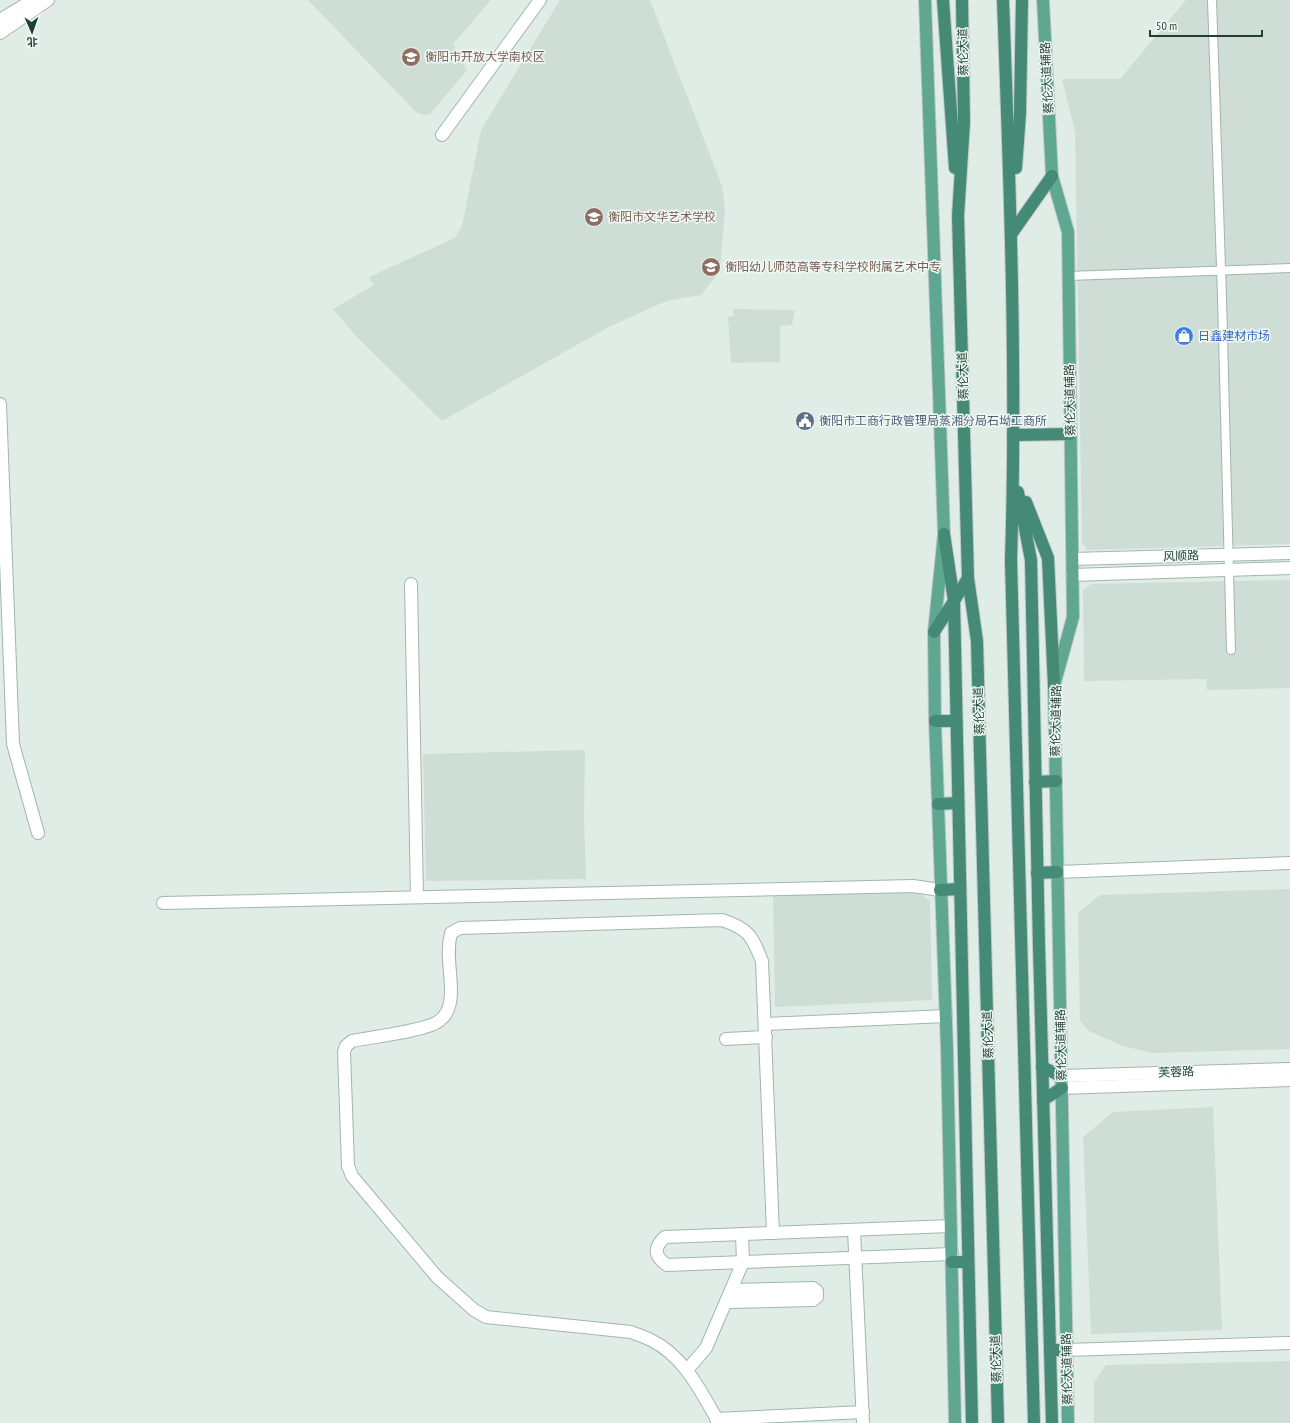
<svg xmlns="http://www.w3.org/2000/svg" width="1290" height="1423" viewBox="0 0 1290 1423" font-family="'PT Sans Narrow','Noto Sans SC',sans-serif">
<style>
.built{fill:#ceddd5}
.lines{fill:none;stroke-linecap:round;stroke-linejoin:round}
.service-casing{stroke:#a2b5ae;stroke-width:10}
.minor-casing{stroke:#a2b5ae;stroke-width:14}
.tertiary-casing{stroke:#a2b5ae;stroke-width:14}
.primary-casing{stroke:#c0c9c6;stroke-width:14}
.trunk-casing{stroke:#c0c9c6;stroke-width:14}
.service{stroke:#fff;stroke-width:8}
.minor{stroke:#fff;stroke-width:12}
.tertiary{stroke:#fff;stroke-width:12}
.primary{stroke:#60a791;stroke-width:12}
.trunk{stroke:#448a76;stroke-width:12}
.labels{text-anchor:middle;stroke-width:3;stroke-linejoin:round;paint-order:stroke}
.street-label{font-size:12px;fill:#1f3f35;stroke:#f1f9f5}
.education-label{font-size:12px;fill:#785e54;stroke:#f1f9f5;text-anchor:start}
.shop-label{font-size:12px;fill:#366cbe;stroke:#f1f9f5;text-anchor:start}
.service-label{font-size:12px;fill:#4e5e75;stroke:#f1f9f5;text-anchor:start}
</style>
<rect width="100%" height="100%" fill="#e0ede7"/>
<!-- built -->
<g class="built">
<polygon points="308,0 491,0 453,44 467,70 430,114 425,115 420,114 414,110"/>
<polygon points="560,0 650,0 722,186 725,208 720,271 701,295 671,300 657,305 609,327 442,421 354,334 333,309 374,285 369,277 455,238 462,226 481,130"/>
<polygon points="1186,0 1290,0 1290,544 1086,550 1082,541 1075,131 1062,79 1120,79"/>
<polygon points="733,309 795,310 792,325 780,326 780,362 731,363 728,317 734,316"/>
<polygon points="1290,580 1290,688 1207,690 1206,679 1084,681 1083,590 1091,584"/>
<polygon points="585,750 584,817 586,879 426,881 423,754"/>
<polygon points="1290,889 1290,1049 1152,1053 1123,1046 1089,1031 1080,1021 1078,913 1100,895"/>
<polygon points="918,892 930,901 932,1000 775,1007 773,895"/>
<polygon points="1213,1107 1222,1330 1091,1334 1083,1137 1113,1112"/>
<polygon points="1290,1361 1290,1423 1094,1423 1094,1382 1106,1365"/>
</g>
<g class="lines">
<!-- service casing -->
<g class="service-casing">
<g id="service">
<polyline points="1212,0 1222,297 1231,650"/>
<polyline points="1068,276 1290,268"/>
</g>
</g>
<!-- minor casing -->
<g class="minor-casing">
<g id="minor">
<polyline points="442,135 540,0"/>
<polyline points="0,404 13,744 38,833"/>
<polyline points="411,584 417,897"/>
<polyline points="1057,872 1290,863"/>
<polyline points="163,903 913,886 940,890"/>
<polyline points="765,1024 946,1016"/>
<polyline points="726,1039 766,1037"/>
<path d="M951,1226L665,1237C653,1248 654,1256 667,1265L952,1254"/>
<polyline points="854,1230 863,1423"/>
<polyline points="726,1302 813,1300 817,1297 817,1291 813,1288 731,1290"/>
<polyline points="1066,1350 1290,1343"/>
<polyline points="687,1370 706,1348 743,1262 742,1234"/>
<polyline points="716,1419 863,1412"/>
<path d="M719,1423C701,1392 685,1357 651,1340C645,1337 638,1335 631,1332L486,1317L474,1310L437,1277L352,1176L348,1166L344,1052L346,1046L352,1041C371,1037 426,1031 439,1021C449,1014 451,1003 451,991C451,972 446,952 451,933L460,928L722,920C749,929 752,936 762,961L773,1233"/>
</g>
</g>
<!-- tertiary casing -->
<g class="tertiary-casing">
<g id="tertiary">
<polyline points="0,20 33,0"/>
<polyline points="0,33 48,0"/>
<polyline points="1072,559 1290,553"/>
<polyline points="1072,575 1290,568"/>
<polyline points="1061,1076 1290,1069"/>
<polyline points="1062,1088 1290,1080"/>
</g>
</g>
<!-- primary casing -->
<g class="primary-casing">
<g id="primary">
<polyline points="925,0 944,534 934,632 935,721 947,1049 955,1423"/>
<polyline points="1043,0 1052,176 1068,232 1073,617 1054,686 1068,1423"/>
</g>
</g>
<!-- trunk casing -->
<g class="trunk-casing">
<g id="trunk">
<polyline points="943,0 955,168"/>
<polyline points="962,0 964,122 958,216 968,578 977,641 998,1423"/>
<path d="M1003,0C1010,187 1017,374 1011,560L1034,1423"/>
<polyline points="1016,168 1020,113 1022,0"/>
<polyline points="1012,233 1052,176"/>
<polyline points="1013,435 1070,434"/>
<polyline points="1018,492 1031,560 1039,946 1052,1423"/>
<polyline points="1026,502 1048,558 1054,686"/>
<polyline points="968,578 954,601 972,1423"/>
<polyline points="934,632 954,601 944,534"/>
<polyline points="935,721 956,721"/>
<polyline points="1035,782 1056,781"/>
<polyline points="938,804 958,803"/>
<polyline points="1037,873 1057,872"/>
<polyline points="940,890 960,889"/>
<polyline points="1042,1067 1061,1076"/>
<polyline points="1043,1100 1062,1088"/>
<polyline points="952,1262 968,1262"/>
<polyline points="1050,1350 1066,1350"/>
</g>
</g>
<!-- service -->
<use href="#service" class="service"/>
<!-- minor -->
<use href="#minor" class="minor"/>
<!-- tertiary -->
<use href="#tertiary" class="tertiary"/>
<!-- primary -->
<use href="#primary" class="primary"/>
<!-- trunk -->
<use href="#trunk" class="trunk"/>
</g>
<!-- icons -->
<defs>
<g id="university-disc" transform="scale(1)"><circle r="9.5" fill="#8d6e63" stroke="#f1f9f5"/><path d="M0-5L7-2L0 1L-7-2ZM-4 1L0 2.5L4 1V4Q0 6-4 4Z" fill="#fff"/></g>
<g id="school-disc" transform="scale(1)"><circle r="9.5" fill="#8d6e63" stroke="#f1f9f5"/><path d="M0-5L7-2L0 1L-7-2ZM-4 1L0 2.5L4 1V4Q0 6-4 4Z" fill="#fff"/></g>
<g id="shop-disc" transform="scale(1)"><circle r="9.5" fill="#3f7fe0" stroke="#f1f9f5"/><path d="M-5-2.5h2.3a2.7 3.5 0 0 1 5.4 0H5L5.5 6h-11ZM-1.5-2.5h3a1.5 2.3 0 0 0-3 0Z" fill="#fff"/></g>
<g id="civic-disc" transform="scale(1)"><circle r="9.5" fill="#5c6f8a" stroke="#f1f9f5"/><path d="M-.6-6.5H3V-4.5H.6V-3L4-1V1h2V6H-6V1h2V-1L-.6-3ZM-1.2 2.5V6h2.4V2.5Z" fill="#fff"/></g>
</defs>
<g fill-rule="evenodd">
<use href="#university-disc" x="411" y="57"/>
<use href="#school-disc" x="594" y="217"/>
<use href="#school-disc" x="711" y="267"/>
<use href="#shop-disc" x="1184" y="336"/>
<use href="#civic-disc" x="805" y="421"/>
</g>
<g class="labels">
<!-- street labels -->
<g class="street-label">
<text transform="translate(963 52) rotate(-91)" y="4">蔡伦大道</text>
<text transform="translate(1047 78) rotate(-93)" y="4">蔡伦大道辅路</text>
<text transform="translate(963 376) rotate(-92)" y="4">蔡伦大道</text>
<text transform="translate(1070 400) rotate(-91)" y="4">蔡伦大道辅路</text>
<text transform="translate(1181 556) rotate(-2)" y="4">风顺路</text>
<text transform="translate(979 711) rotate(-92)" y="4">蔡伦大道</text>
<text transform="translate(1056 721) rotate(-89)" y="4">蔡伦大道辅路</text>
<text transform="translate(988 1035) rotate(-92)" y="4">蔡伦大道</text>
<text transform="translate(1061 1045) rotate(-91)" y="4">蔡伦大道辅路</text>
<text transform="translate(1176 1072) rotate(-2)" y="4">芙蓉路</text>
<text transform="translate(996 1359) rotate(-92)" y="4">蔡伦大道</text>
<text transform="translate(1067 1369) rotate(-91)" y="4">蔡伦大道辅路</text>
</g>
<!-- education labels -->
<g class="education-label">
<text x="425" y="61">衡阳市开放大学南校区</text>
<text x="608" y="221">衡阳市文华艺术学校</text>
<text x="725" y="271">衡阳幼儿师范高等专科学校附属艺术中专</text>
</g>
<!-- shop labels -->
<g class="shop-label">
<text x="1198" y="340">日鑫建材市场</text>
</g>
<!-- service labels -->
<g class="service-label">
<text x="819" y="425">衡阳市工商行政管理局蒸湘分局石坳工商所</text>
</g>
</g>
<!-- north arrow -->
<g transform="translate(32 32) rotate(178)" stroke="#f1f9f5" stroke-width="3" paint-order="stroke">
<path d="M0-3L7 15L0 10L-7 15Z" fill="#1f3f35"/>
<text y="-6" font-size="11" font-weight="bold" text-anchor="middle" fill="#1f3f35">北</text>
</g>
<!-- scale -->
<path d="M1150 30v6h112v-6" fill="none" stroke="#1f3f35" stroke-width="2"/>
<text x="1156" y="30" font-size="12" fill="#1f3f35" stroke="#f1f9f5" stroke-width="3" paint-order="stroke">50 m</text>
</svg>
